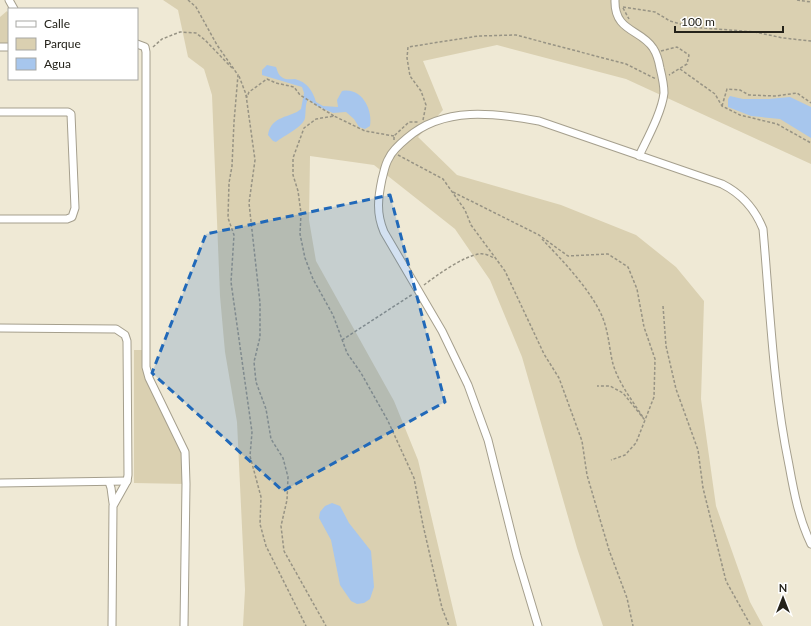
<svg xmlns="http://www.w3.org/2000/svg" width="811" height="626" viewBox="0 0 811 626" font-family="Lato,sans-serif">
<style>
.green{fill:#dad0b1}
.water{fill:#a7c6ed}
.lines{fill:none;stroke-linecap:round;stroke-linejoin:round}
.minor-casing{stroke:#a59f8d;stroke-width:9}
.path{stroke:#979384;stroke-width:1.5;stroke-dasharray:3 2;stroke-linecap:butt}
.minor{stroke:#fff;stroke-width:7}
.marked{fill:#2169b9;fill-opacity:0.2;stroke:#2169b9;stroke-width:3;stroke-dasharray:8 5;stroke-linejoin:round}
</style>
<rect width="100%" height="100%" fill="#efe9d5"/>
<!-- green -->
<g class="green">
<polygon points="163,0 811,0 811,164 626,79 497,45 423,61 443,110 418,137 457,175 561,205 636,235 676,267 704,301 701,399 716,506 750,602 763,626 603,626 577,548 522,357 490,280 455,229 374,165 310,156 309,220 316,261 394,401 418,460 457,626 243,626 245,590 237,422 225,352 220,296 212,95 204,69 188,57 178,10"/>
<polygon points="7,11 9,14 9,47 0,47 0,17"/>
<polygon points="134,350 146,350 146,367 185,452 186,484 134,483"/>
</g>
<!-- water -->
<g class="water">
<path d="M267,65L276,67C278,72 278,75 283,78C286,80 291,79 295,79C307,82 313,91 316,102L323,106L338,107L337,100L342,91C362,87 373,110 370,126L365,129L359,127L354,119L346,112L333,113L317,106L308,99C305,105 306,111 305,118C303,127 285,135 276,142L273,141L268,135C271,115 291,118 301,109L304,93L302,87L262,75V70Z"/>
<polygon points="730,96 743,99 769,99 790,97 811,107 811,138 780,119 751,116 728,107 728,99"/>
<polygon points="332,503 340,506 349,523 371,551 374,587 370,599 364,603 357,604 351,601 340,585 331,540 319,518 320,512 325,506"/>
</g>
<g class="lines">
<!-- minor casing -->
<g class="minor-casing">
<g id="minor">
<polyline points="9,0 14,9"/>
<path d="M615,0C614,32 641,29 653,48C657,54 659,62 660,68C662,76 664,85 664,93C662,112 647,139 639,156"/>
<polyline points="137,44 145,47 146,52 146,367 149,378 185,452 186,484 184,626"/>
<polyline points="0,47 9,47"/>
<polyline points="0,112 68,112 71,114 75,208 72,217 67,219 0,219"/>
<polyline points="0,328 116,329 125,335 127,341 128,475 127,481 113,506 112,626"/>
<polyline points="109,482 111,488 113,503"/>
<polyline points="0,483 127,481"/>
<path d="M538,626L517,556L488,440L468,385L442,331L384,232C376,213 378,198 382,179C384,172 385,164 389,158C392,151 401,143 407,138C444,106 494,113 539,121L722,184C742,194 755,209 763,229C770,308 773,388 789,465C794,493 799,519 811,544"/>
</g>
</g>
<!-- path -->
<g class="path">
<polyline points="188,0 196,7 217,45 238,75 234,122 232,166 229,183 228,218 234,235 231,282 252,432 250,456 261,497 260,524 266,546 306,626"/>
<polyline points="797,0 811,2"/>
<polyline points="623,7 655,12 670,21 691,27 755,32 783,38 811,41"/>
<polyline points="623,8 629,19"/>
<polyline points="153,47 162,39 180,32 196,33 205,40 232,68"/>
<polyline points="661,51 677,47 689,55 687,64 669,75"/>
<polyline points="680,69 715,94 722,106 740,115 777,124 811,143"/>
<polyline points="239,76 247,97 249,92 267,79 276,83 294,87 300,95 334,116"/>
<polyline points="246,95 255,160 249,203 260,303 260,337 254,362 256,382 266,409 271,439 283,458 288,477 287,500 281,526 284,551 326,626"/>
<polyline points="722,106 727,89 740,90 749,95 776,96 797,93 811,103"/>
<polyline points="423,120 426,105 421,91 410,76 407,58 408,47 478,36 516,35 626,64 656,79"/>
<polyline points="394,136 365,131 334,116 316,119 304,128 293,158 293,175 298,191 301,213 300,234 305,258 313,279 333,315 347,353 361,373 388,421 414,478 423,525 442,608 449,626"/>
<polyline points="394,140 394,136 409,122 418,122"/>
<polyline points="398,155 443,179 465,210 471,225 505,271 544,354 559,378 582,441 587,475 609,550 627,598 633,626"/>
<polyline points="453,192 539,235 568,256 608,254 628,267 637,289 644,327 655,359 654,397 636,443 625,455 611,460"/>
<path d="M542,239C562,260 590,289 602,316C608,330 609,345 612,360C617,382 633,401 644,419L623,393L610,386H597"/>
<path d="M424,285C437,275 462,257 479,254C485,253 490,256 494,258"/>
<polyline points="663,306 666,346 676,389 698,450 703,488 726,581 751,626"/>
<polyline points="342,340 413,294"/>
</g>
<!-- minor -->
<use href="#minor" class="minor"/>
</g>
<!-- marked area -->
<path class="marked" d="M390,195L445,402L283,491L152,373L206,234Z"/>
<!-- legend -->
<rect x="8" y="8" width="130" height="72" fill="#ffffff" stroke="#a7a7a3"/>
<rect x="16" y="21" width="20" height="6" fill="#ffffff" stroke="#a7a7a3"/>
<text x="44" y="28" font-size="12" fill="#24221a">Calle</text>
<rect x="16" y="38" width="20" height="12" fill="#dad0b1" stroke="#a7a7a3"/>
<text x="44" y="48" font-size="12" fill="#24221a">Parque</text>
<rect x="16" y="58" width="20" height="12" fill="#a7c6ed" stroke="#a7a7a3"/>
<text x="44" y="68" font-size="12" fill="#24221a">Agua</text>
<!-- north arrow -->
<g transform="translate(783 598)" stroke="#ffffff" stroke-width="3" paint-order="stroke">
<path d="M0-3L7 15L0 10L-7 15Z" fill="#24221a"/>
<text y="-6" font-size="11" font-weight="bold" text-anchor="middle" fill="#24221a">N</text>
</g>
<!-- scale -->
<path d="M675 26v6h108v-6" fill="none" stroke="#24221a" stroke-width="2"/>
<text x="681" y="26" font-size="12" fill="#24221a" stroke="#ffffff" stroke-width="3" paint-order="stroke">100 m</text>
</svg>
